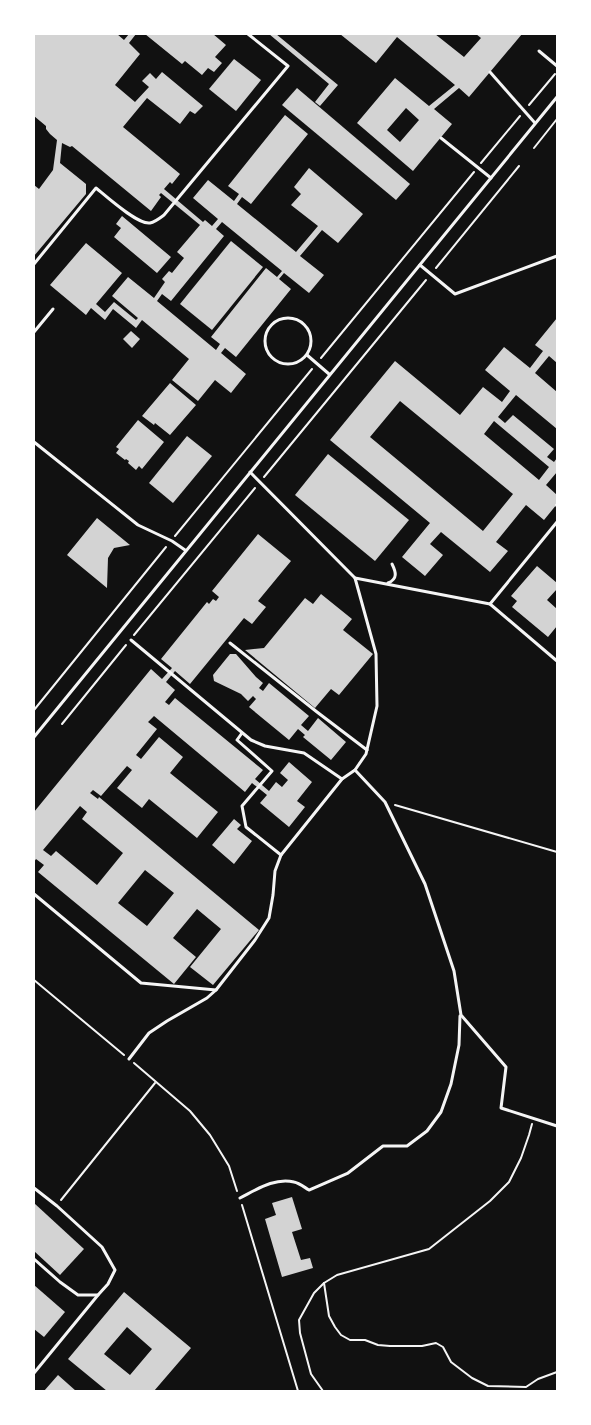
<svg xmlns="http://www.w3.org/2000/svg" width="591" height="1425" viewBox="0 0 591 1425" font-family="'Asap Condensed',sans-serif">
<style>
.building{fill:#d3d3d3;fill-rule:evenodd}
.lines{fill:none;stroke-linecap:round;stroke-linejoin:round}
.path{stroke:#f5f5f5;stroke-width:2}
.service{stroke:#f5f5f5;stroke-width:3}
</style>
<rect width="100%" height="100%" fill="#111"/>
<!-- building -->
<g class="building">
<path d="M34,34H117L124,40L129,34H136L129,43L140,54L115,85L135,102L149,87L142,81L150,73L156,79L162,72L203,106L195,114L190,111L180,124L147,98L123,127L180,174L172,184L170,182L164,189L203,222L205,220L212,226L218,219L193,198L208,180L234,201L239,194L228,186L285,115L308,134L251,204L242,197L237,204L296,252L318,226L291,205L301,194L294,187L309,168L363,214L338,243L322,230L300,256L324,275L309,293L284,273L279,279L291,289L236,357L225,348L221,353L246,374L231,393L215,380L198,401L172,380L189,359L142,320L136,328L113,309L105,320L91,308L86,315L50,285L86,243L122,273L96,304L105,312L114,302L136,320L138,318L112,296L128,277L154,298L165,282L162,279L169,271L172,273L184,258L177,252L200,225L161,193L159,195L161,197L151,211L72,146L70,147L62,143L60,163L86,184V194L34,256V185L39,189L53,170L57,140L50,134L46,129V126L34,116ZM222,222L282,271L277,277L266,268L211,337L220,344L216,350L157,301L162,294L171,301L224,236L216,229Z"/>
<polygon points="145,34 213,34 226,45 215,57 222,63 214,72 208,68 202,75 185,61 182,64"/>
<polygon points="269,34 276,34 338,85 320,106 315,102 329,84"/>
<path d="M340,34H435L464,57L481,38L476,34H522L469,97L459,88L434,109L452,124L413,171L357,123L395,78L429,106L455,85L397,37L376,63ZM406,108L419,120L400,142L387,130Z"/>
<polygon points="234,59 261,80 236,111 209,89"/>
<polygon points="297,88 410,184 396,200 282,105"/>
<polygon points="122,216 171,257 157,273 114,237 121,228 116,224"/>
<polygon points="231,241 263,267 212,330 180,304"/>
<path d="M557,318V363L549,356L535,373L557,392V429L516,395L498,417L505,423L513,415L554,449L547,457L554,462L557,458V472L546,485L557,495V504L544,520L526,505L496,542L508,551L490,572L441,532L430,544L443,555L425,576L402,557L430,523L330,440L395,361L460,415L483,387L502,402L510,391L485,370L504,347L530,368L543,351L535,345ZM400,401L513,494L483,531L370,437ZM494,421L549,467L539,480L484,434Z"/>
<polygon points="131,331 140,339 132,348 123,339"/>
<polygon points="170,383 196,405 170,435 155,423 154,425 142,416"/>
<polygon points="138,420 164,442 142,469 139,466 136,470 128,463 129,461 126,459 125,460 116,453 119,449 116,447"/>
<polygon points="187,436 212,456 173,503 149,483"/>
<polygon points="328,454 409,520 375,561 295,495"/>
<polygon points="97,518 130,545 114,548 108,558 107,588 67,555"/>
<path d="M258,534L291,561L258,601L266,607L252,624L244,618L190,684L175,671L166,682L175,690L165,702L169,705L175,698L263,770L255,779L269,791L276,782L282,787L288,780L280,773L289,762L312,782L297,801L305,807L289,827L260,803L267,795L252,783L245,792L154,716L148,722L157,729L136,755L141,759L159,737L183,757L170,773L218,812L197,838L149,799L142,808L117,788L132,770L127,766L101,796L93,790L90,793L98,799L99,797L259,930L213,985L190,967L221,929L197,909L173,938L196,957L174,984L38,872L44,865L36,859L34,862V812L151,669L162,679L172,668L161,659L207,602L209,604L213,599L216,601L219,597L212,591ZM80,806L87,812L82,819L123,853L97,885L56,851L51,856L43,850ZM145,870L174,893L147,926L118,903Z"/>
<polygon points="537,566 557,583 557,589 547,600 557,609 557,626 548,637 512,607 517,601 511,596"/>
<polygon points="321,594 352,619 343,630 373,654 339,695 331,689 315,708 245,650 264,648 305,598 313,604"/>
<polygon points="230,654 236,654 256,677 263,683 259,688 263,691 269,683 309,716 301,725 308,731 318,718 346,742 331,760 303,737 305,735 298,729 289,740 249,707 256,699 253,696 248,701 241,694 214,681 213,675"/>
<polygon points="234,819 241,825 237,829 252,841 234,864 212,845"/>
<polygon points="292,1197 302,1229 292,1232 301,1260 310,1258 313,1268 282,1277 265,1219 276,1215 272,1203"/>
<polygon points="34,1203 84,1249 60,1275 34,1251"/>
<polygon points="34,1285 65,1312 44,1337 34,1329"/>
<path d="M124,1292L191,1348L154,1391H107L68,1359ZM127,1327L152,1349L130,1375L104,1354Z"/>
<polygon points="58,1375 76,1391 44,1391"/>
</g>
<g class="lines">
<!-- path -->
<g class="path">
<polyline points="529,105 555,74"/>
<polyline points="534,148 557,119"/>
<polyline points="481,163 520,116"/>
<polyline points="436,268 519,166"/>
<polyline points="321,358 474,172"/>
<polyline points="264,477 426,280"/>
<polyline points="556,505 557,507"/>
<polyline points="175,536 312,369"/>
<polyline points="134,635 255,488"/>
<polyline points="34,710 166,547"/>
<polyline points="62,724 126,645"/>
<polyline points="395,805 557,852"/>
<polyline points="34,980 124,1055"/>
<polyline points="134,1063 190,1111 210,1135 229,1166 237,1191"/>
<polyline points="61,1200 155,1083"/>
<polyline points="242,1205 298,1391"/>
<polyline points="324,1283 329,1316 335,1327 341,1335 350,1340 365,1340 378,1345 390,1346 422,1346 436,1343 443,1347 451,1362 472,1378 488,1386 526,1387 538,1379 557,1372"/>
<polyline points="323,1391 311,1374 300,1333 299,1320 314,1293 324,1283 337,1275 429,1249 490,1201 509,1182 521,1158 529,1135 532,1124"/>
</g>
<!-- service -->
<g class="service">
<polyline points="539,51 557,66"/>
<polyline points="490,72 535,123"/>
<polyline points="441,138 491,178"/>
<path d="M34,264L96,188C107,197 138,225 150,223C155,222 160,218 164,215L288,66L248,34"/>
<polyline points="420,265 455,294 557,256"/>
<circle cx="288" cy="341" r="23"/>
<polyline points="34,332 53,309"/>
<polyline points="307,355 329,374"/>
<polyline points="34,442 138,525 172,541 185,550"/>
<polyline points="250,472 355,578 490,604 557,522"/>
<polyline points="355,578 376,654 377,706 366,754 355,770 385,802 425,884 454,971 461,1015 506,1067 501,1108 557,1126"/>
<path d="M388,583C398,579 396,572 392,564"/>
<polyline points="490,604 557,661"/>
<polyline points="131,640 251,740 265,746 304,753 342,779"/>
<polyline points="230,643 317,712 367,750"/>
<polyline points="242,733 237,740 272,771 242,806 246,827 281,855"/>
<polyline points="34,737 557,97"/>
<polyline points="34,894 141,983 216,990"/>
<polyline points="129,1059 149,1033 167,1021 207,998 216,990 255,940 269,918 273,895 275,871 281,855 342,779 355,770"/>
<polyline points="34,1188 57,1206 102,1247 115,1270 108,1284 98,1295 78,1295 60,1282 34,1259"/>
<path d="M240,1198C256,1190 275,1177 294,1182C299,1183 304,1187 309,1190L348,1173L383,1146H407L427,1131L441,1112L451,1084L459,1045L460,1016"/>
<polyline points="34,1373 98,1295"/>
</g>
</g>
<!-- border -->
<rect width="591" height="1425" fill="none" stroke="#ffffff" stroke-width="70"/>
</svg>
